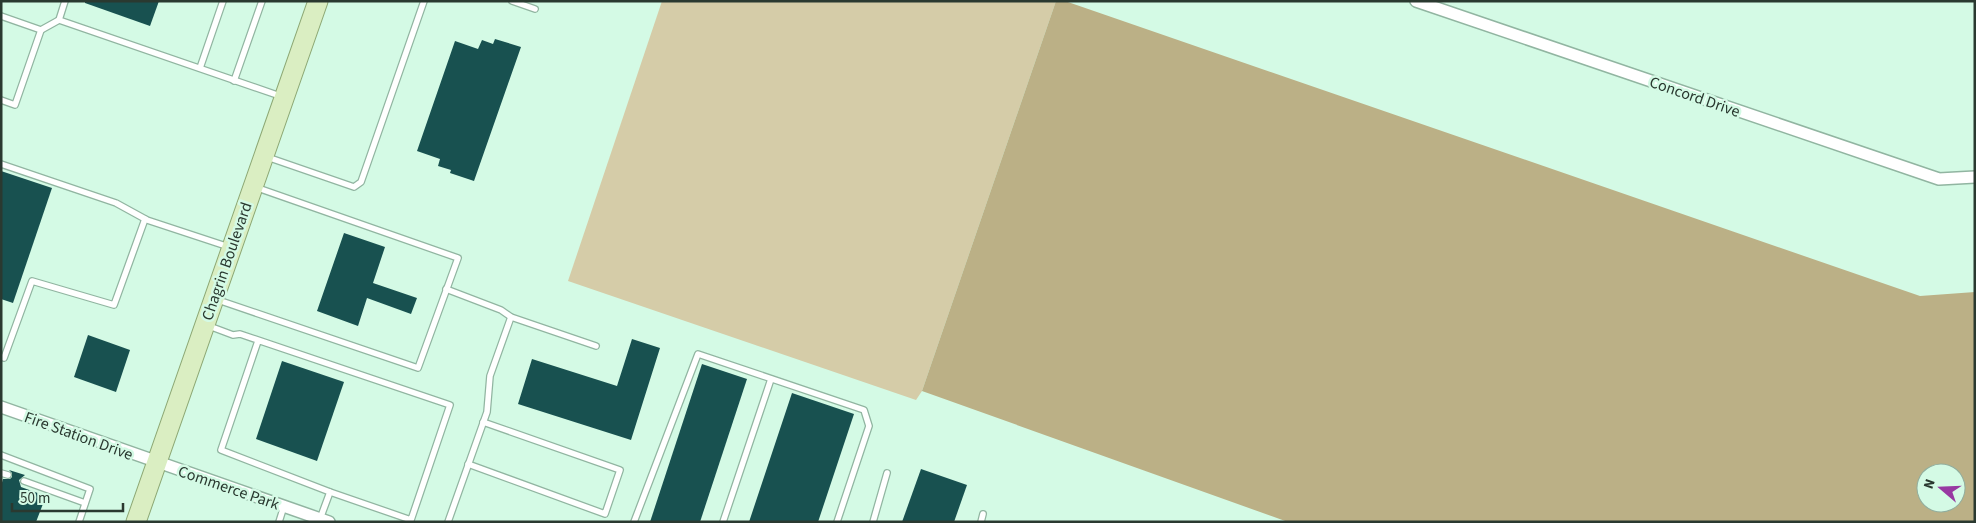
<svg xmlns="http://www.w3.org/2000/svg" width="1976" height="523" viewBox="0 0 1976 523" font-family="'Source Sans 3',sans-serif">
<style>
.green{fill:#d5cca8}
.forest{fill:#bbb086;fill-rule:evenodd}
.building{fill:#185150}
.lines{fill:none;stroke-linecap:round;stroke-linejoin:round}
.lane-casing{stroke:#91b5a1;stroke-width:8}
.street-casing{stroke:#91b5a1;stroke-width:14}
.primary-casing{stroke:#8da874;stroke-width:21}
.lane{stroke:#fff;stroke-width:5.5}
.street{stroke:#fff;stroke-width:11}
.primary{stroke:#daeec2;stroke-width:19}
.labels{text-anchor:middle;stroke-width:5;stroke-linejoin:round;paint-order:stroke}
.street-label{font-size:16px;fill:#2a3930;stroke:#d4fae5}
</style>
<rect width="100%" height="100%" fill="#d4fae5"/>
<!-- green -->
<polygon class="green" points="662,1 1056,1 922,391 916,400 568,281"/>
<!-- forest -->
<path class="forest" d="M1056,1H1065L1920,296L1975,292V522H1288L922,391ZM1926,473H1956V503H1926Z"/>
<!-- building -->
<g class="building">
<polygon points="85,1 159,1 150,26 85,3"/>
<polygon points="495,39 521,47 474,181 450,173 451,170 438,166 440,159 417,151 455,41 478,49 482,40 493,44"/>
<polygon points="1,171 52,188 13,303 1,299"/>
<polygon points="344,233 385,247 373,283 417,298 411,314 367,298 358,326 317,311"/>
<polygon points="88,335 130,350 116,392 74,377"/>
<polygon points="632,339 660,348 631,440 518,404 532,359 617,386"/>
<polygon points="282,361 344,382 317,461 256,439"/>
<polygon points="702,364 747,379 700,522 650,522"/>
<polygon points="792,393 854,414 818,522 749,522"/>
<polygon points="921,469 967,485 954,522 902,522"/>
<polygon points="9,470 25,475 19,480 21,487 46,496 36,522 1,522 1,486 3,479 10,479 12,477 12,473"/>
</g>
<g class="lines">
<!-- lane casing -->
<g class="lane-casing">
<g id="lane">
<polyline points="512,1 535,9"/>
<polyline points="1,16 41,30 59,20 283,97"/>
<polyline points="59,20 65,1"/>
<polyline points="200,68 223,1"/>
<polyline points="234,81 262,1"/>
<polyline points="1,100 15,105 41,30"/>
<polyline points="267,157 354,187 361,182 424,1"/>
<polyline points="1,164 116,203 147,220 229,247"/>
<polyline points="446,289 501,310 511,317 596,346"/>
<polyline points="218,300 418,368 458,258 255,187"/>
<polyline points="209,326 233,335 240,334 450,405 411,520 330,492 221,450 258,341"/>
<polyline points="1,357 4,358 32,281 114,305 145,219"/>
<polyline points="1,455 90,489 79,522"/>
<polyline points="468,464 605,514 620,470 483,422"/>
<polyline points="1,473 8,475"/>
<polyline points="24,481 85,503"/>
<polyline points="320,519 330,492"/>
<polyline points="279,522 284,506"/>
<polyline points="448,522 487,412 490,376 511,317"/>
<polyline points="634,522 698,354 864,410 869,426 837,522"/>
<polyline points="723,522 771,379"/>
<polyline points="873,522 887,473"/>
<polyline points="981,522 983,514"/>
</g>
</g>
<!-- street casing -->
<g class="street-casing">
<g id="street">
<polyline points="1416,1 1939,179 1975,177"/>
<polyline points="1,407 329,522"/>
</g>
</g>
<!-- primary casing -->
<g class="primary-casing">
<polyline id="primary" points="136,522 318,1"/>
</g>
<!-- lane -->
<use href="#lane" class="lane"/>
<!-- street -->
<use href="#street" class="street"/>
<!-- primary -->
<use href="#primary" class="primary"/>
</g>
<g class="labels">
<!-- street labels -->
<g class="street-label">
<text transform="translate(1695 96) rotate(19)" y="6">Concord Drive</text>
<text transform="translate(226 261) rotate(-71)" y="6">Chagrin Boulevard</text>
<text transform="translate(79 435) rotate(20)" y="6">Fire Station Drive</text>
<text transform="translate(229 487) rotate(19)" y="6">Commerce Park</text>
</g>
</g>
<!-- border -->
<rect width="1976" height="523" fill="none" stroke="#2a3930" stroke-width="5"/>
<!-- north arrow -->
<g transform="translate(1941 488) rotate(289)"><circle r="24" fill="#d4fae5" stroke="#90ad9d"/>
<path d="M0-4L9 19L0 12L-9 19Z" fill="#9839a2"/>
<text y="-8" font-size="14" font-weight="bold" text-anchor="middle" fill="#2a3930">N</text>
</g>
<!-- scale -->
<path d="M12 503v8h111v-8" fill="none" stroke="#2a3930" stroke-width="2.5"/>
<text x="20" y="503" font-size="15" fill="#2a3930" stroke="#d4fae5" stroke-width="4" paint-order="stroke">50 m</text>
</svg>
